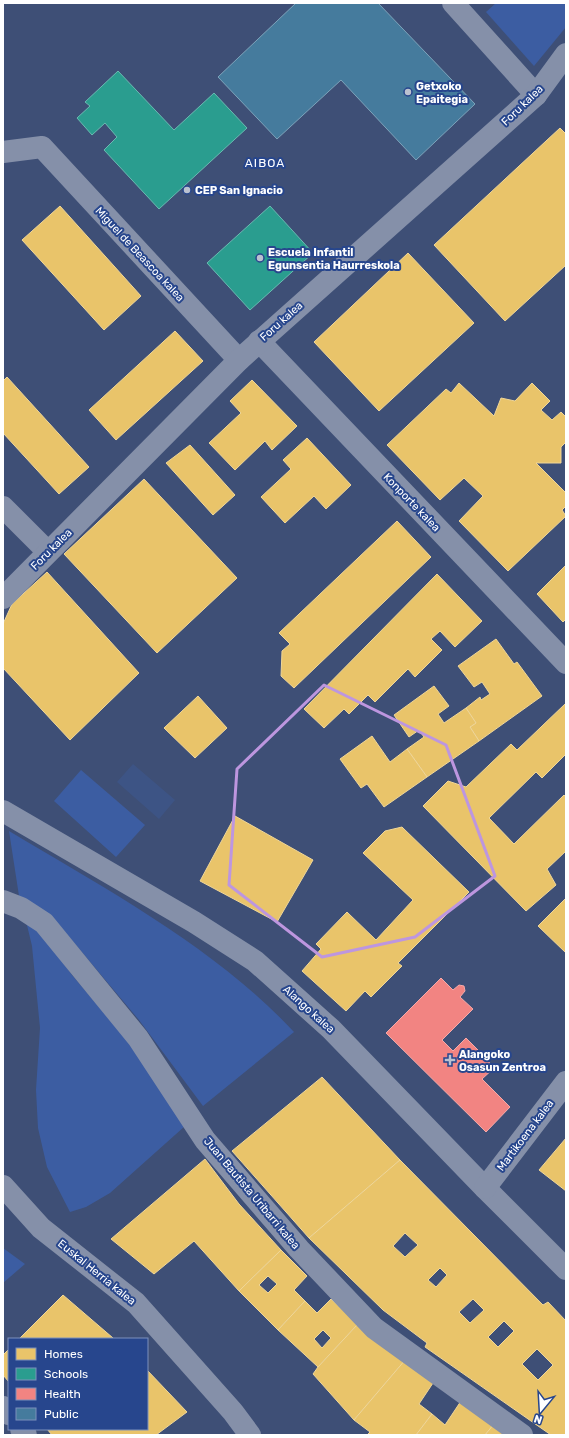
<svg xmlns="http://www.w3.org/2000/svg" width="569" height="1438" viewBox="0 0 569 1438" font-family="Rubik,sans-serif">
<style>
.green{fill:#3c5da2}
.water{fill:#3d5485}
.homes{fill:#e9c46a;stroke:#f0d697;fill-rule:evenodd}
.schools{fill:#2a9d8f;stroke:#6abab1}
.health{fill:#f28482;stroke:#f6a9a8}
.public{fill:#457b9d;stroke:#7da3ba}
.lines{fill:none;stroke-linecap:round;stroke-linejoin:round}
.minor{stroke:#8590a9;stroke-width:22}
.marked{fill:none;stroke:#bd96df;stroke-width:3;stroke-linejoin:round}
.poi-dot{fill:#bbc1cf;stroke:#27468d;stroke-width:1.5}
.labels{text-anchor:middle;stroke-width:4;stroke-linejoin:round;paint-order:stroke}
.poi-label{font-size:11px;font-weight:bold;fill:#fff;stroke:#27468d;text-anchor:start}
.street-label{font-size:11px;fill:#fff;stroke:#27468d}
.neighbourhood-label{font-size:12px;letter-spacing:1px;fill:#fff;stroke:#27468d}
</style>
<rect width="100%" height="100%" fill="#3e4f76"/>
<!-- green -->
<g class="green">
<polygon points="496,3 566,3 566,27 534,66 486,12"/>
<polygon points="81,770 145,825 116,857 54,801"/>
<path d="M9,831C106,889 216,948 294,1032L203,1106L139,1020L70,938L19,896Z"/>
<polygon points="26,921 47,940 72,975 194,1118 110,1193 86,1207 70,1212 47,1167 38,1128 36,1090 40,1028 32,946"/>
<polygon points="3,1248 25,1264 3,1283"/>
</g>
<!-- water -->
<polygon class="water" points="133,764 175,800 159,819 117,782"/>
<!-- homes -->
<g class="homes">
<polygon points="560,128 566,134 566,265 505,321 434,245"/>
<polygon points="60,206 141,296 104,330 22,240"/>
<polygon points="408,253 474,323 379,411 314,342"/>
<polygon points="175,331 203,361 116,440 89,410"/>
<polygon points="7,377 89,467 59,494 3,433 3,381"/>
<polygon points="252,380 297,426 272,450 265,441 235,470 209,443 241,413 230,401"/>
<polygon points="459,383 494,416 501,398 515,401 532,383 550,401 541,410 552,420 561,412 566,417 566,442 561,447 561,463 536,463 566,493 566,506 562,510 566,516 508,571 459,521 483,496 464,478 440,500 387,445 446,389 451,393"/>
<polygon points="307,438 351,485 326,509 314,496 285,523 261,497 291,469 283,460"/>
<polygon points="190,445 235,495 213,515 166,463"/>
<polygon points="144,479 237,578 157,653 64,554"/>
<polygon points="397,521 431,557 294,688 281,676 282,651 290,644 279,633"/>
<polygon points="566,565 566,619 563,622 537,594"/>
<polygon points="47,572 139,673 70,740 3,668 3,624 12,604"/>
<polygon points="437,574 482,621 455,647 440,631 431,639 442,650 415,677 408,669 375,702 368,695 349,714 344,709 324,728 304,709"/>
<polygon points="496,639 514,664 517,662 542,696 479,741 470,727 476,723 466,708 480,697 481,700 490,694 482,682 474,687 458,666"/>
<polygon points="434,686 449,706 438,714 444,723 466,708 476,723 470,727 479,741 427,777 407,749 424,737 419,730 409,737 394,715"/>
<polygon points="198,696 227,728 195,758 164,728"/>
<polygon points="565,704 566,705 566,754 542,778 536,772 489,818 514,844 564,795 566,797 566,851 547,869 556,885 526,911 423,806 448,781 466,787 511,744 517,750"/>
<polygon points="372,736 390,762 407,749 427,777 384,807 367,784 361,788 340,759"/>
<polygon points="235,816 313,860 277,922 200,881"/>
<polygon points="402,827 469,892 398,963 402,966 371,997 365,991 346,1011 302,971 321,949 316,944 347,912 376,940 413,900 363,853 385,831"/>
<polygon points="566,898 566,953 538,926"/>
<polygon points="322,1077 400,1160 309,1238 232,1151"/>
<polygon points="566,1138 566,1191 539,1170"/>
<polygon points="205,1159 239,1204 281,1250 239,1291 194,1241 154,1274 111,1239"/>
<path d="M400,1160L543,1305L548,1302L566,1321V1435H551L425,1347L427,1343L383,1310L309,1238ZM405,1233L418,1245L405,1257L393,1246ZM440,1268L447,1275L436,1287L428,1280ZM473,1299L484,1310L470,1323L459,1312ZM504,1321L514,1331L498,1347L488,1337ZM537,1349L553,1365L538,1380L522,1364Z"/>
<path d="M281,1250L307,1276L294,1290L305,1301L278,1330L239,1291ZM268,1276L277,1284L268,1293L259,1285Z"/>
<polygon points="63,1295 113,1338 113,1339 19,1339"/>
<path d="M331,1299L358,1324L318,1367L278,1330L305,1301L317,1313ZM323,1330L331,1338L322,1348L314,1339Z"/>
<polygon points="358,1324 406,1359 354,1420 313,1374 318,1367"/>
<polygon points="9,1349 9,1382 3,1375 3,1355"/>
<polygon points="406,1359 435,1380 419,1404 432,1414 416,1435 367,1435 370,1432 354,1420"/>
<polygon points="147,1370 187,1412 156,1435 52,1435 47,1429 147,1429"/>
<polygon points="461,1401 494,1424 485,1435 416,1435 432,1414 445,1425"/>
<polygon points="494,1424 510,1435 485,1435"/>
</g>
<!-- schools -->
<g class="schools">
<polygon points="118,71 174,130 214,93 247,128 159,209 104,150 117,137 105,123 92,135 77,118 90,106 85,102"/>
<polygon points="270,206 313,253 250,310 207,263"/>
</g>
<!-- health -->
<polygon class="health" points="441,978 453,990 459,985 464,986 465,991 460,997 473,1009 442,1040 453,1051 466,1038 480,1052 494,1068 482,1079 510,1107 486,1132 386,1033"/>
<!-- public -->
<polygon class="public" points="296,3 378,3 475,104 416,160 341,80 277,139 218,77"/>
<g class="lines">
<!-- minor -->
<g class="minor">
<polyline points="453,3 536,95"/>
<polyline points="3,152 42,147 239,360"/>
<polyline points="259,341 566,663"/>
<polyline points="3,507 48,552"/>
<polyline points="3,598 239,360 536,95 566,54"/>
<polyline points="3,811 194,922 255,961 331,1029 485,1188 566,1269"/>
<polyline points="3,901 21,908 44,923 138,1038 205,1140 299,1249 374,1328 522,1435"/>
<polyline points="3,1186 41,1228 136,1303 233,1412 250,1435"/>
<polyline points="485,1188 566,1082"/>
<polyline points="3,1407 9,1414"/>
<polyline points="21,1429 26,1435"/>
</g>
</g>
<!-- marked area -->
<path class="marked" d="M324,685L446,745L495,876L415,937L322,957L229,885L237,769Z"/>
<!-- markers -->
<g class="poi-dot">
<circle cx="408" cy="92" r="4"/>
<circle cx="187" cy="190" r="4"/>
<circle cx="260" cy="258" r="4"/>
<path d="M448 1054h4v4h4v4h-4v4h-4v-4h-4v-4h4z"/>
</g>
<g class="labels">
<!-- poi labels -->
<g class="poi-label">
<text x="416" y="90">Getxoko<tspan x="416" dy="13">Epaitegia</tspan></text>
<text x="195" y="194">CEP San Ignacio</text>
<text x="268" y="256">Escuela Infantil<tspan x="268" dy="13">Egunsentia Haurreskola</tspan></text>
<text x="459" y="1058">Alangoko<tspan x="459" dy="13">Osasun Zentroa</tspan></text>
</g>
<!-- street labels -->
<g class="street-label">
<text transform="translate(522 105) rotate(-44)" y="4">Foru kalea</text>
<text transform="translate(140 254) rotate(47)" y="4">Miguel de Beascoa kalea</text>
<text transform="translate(281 321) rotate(-42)" y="4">Foru kalea</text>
<text transform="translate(412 502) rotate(46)" y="4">Konporte kalea</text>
<text transform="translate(51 549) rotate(-45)" y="4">Foru kalea</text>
<text transform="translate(309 1009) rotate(42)" y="4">Alango kalea</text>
<text transform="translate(525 1135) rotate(-53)" y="4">Martikoena kalea</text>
<text transform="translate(252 1193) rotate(50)" y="4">Juan Bautista Uribarri kalea</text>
<text transform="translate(97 1272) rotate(39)" y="4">Euskal Herria kalea</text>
</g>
<!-- neighbourhood labels -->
<g class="neighbourhood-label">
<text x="265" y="167">AIBOA</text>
</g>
</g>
<!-- border -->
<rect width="569" height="1438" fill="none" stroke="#ffffff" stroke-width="8"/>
<!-- legend -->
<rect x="8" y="1338" width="140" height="92" fill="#27468d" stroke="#7d90bb"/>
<rect x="16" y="1348" width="20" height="12" fill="#e9c46a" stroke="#7d90bb"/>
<text x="44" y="1358" font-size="12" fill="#ffffff">Homes</text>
<rect x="16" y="1368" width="20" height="12" fill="#2a9d8f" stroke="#7d90bb"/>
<text x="44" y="1378" font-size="12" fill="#ffffff">Schools</text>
<rect x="16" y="1388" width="20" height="12" fill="#f28482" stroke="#7d90bb"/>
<text x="44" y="1398" font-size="12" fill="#ffffff">Health</text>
<rect x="16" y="1408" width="20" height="12" fill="#457b9d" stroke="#7d90bb"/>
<text x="44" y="1418" font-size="12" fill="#ffffff">Public</text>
<!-- north arrow -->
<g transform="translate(541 1410) rotate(198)" stroke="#27468d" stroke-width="3" paint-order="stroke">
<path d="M0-3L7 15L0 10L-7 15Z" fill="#ffffff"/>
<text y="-6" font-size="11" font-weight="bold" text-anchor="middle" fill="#ffffff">N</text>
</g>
</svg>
